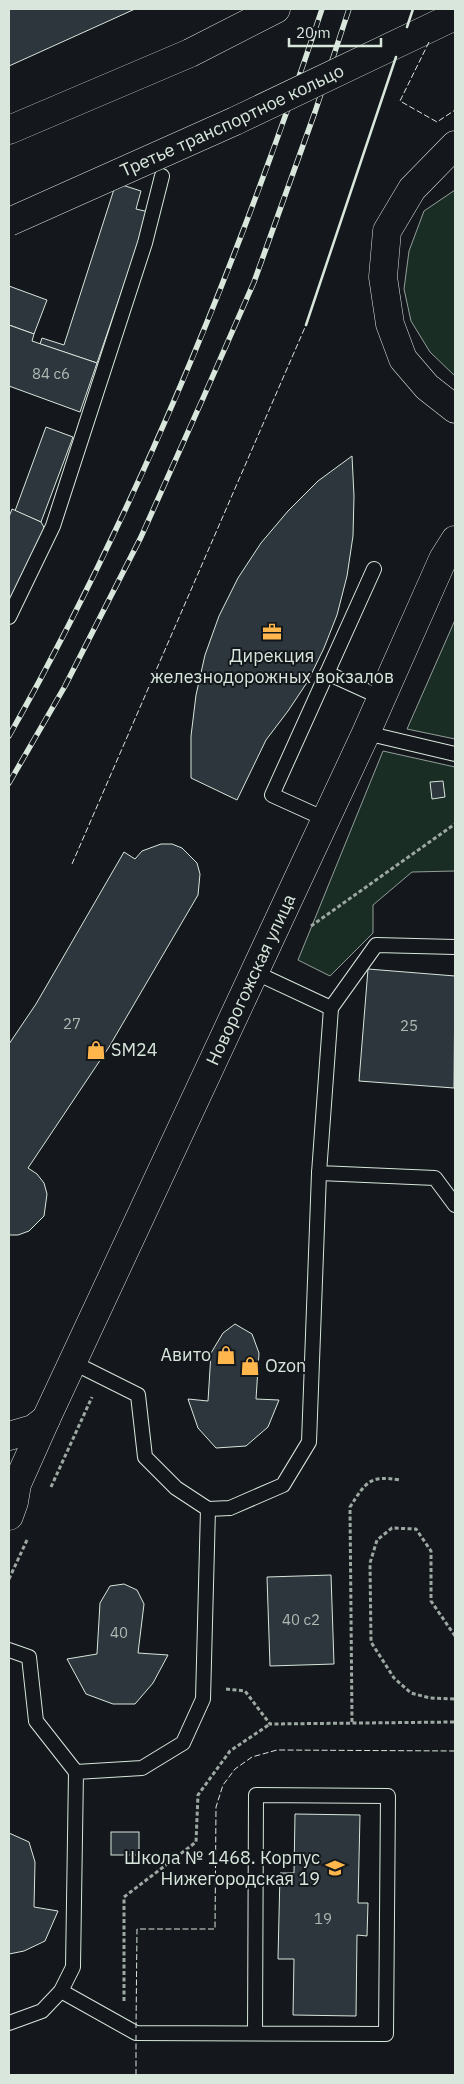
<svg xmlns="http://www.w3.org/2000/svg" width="464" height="2084" viewBox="0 0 464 2084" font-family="'IBM Plex Sans',sans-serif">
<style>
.green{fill:#1a2d24;stroke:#939e99}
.building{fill:#2c363c;stroke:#d8e6dc}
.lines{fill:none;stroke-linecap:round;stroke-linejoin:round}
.service-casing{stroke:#d8e6dc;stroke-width:16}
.tertiary-casing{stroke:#d8e6dc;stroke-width:29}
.primary-casing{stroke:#d8e6dc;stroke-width:29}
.path{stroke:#9da8a2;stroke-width:3;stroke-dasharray:4 2.5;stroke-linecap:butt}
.service{stroke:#14181c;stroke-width:14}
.tertiary{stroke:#14181c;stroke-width:28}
.primary{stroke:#14181c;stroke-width:28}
.rail-casing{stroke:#d8e6dc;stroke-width:5.5}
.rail{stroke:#14181c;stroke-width:4;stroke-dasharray:11;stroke-linecap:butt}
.primary-bridge-casing{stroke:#d8e6dc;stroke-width:29;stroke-linecap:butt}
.primary-bridge{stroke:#14181c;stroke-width:28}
.fence{stroke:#d8e6dc;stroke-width:1;stroke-dasharray:6 2.5;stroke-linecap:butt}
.wall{stroke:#d8e6dc;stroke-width:2.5}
.labels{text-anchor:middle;stroke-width:4;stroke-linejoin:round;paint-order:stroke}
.number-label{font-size:15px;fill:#adbab4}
.street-label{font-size:18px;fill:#d8e6dc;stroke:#14181c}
.poi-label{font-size:18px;fill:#d8e6dc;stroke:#14181c;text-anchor:start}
</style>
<rect width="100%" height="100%" fill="#14181c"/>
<!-- green -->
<g class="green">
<polygon points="455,190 455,376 430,352 411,321 404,289 409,251 424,211"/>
<polygon points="455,620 455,739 407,729"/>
<polygon points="383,751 455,767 455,871 412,872 373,905 373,933 330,976 298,960"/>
</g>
<!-- building -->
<g class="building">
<polygon points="9,9 135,9 9,66"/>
<polygon points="116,183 141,191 136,209 149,212 97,363 40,344 42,338 64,345"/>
<polygon points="9,286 47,300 34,334 9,325"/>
<polygon points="9,325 34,334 32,341 97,363 80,412 9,386"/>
<polygon points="46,427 73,437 41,522 15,511"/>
<polygon points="352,456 354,496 353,536 347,576 337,615 324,648 308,681 288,711 266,740 237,800 191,778 191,736 196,695 205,655 219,616 238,578 261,543 288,511 318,481"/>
<polygon points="12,509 41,522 46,531 9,606 9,517"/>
<polygon points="443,781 445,797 432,799 430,782"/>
<polygon points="161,844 172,844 182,848 197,863 200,874 198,895 109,1047 28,1168 37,1174 44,1183 47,1194 44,1216 29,1231 18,1235 9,1235 9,1044 36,1004 124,852 135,859 142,851"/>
<polygon points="368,969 455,976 454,1088 359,1081"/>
<polygon points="235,1324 252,1334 259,1353 256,1399 279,1400 268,1427 246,1446 216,1448 198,1428 188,1399 208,1401 211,1353 223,1333"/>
<polygon points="331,1575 334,1664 270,1666 267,1577"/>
<polygon points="124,1584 137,1590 144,1604 138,1653 168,1655 153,1683 135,1704 113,1704 86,1694 67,1659 97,1654 100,1603 110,1586"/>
<polygon points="295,1814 360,1815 358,1903 368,1903 367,1936 357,1935 356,2016 293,2015 294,1959 278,1959 280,1873 294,1873"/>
<rect x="111" y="1832" width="28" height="23"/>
<polygon points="9,1833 29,1842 35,1862 34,1907 58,1911 45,1941 24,1951 9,1954"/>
</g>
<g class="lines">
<!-- service casing -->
<g class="service-casing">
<g id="service">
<polyline points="9,617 53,526 145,243 162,176"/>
<polyline points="327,673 382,698"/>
<polyline points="366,733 455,754"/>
<polyline points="325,819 272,795 374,569"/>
<polyline points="254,972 331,1008 319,1173 435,1178 455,1205"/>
<polyline points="331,1008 376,945 455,947"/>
<polyline points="72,1362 138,1395 145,1457 176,1488 208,1509 230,1508 283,1485 309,1442 319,1173"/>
<polyline points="9,1650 29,1657 36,1721 76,1772"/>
<polyline points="61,1991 136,2033 386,2034 388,1796 256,1795 255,2033"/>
<polyline points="9,2023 42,2011 61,1991 73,1967 76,1772 142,1768 183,1743 203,1699 208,1509"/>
</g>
</g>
<!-- tertiary casing -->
<g class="tertiary-casing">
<g id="tertiary">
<polyline points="9,1436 33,1429 46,1419"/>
<path id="s1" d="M9,1516L14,1502L17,1484L46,1419L366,733L443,559L455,540"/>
</g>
</g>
<!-- primary casing -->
<g class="primary-casing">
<g id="primary">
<polyline points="9,130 190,53 276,9"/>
<polyline points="455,145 412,189 387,231 383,277 390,324 403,359 427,387 455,409"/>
</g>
</g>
<!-- path -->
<g class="path">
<polyline points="311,926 455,824"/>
<polyline points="51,1487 92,1397"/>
<polyline points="9,1579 27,1540"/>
<polyline points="455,1636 431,1601 431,1551 416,1529 392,1528 377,1540 370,1563 371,1642 394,1678 411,1693 430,1698 455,1699"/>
<polyline points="226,1689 245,1691 270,1724 455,1722"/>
<path d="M352,1722L350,1507C366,1482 369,1475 400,1480"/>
<polyline points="124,2001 124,1897 196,1842 198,1795 230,1751 270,1724"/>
</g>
<!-- service -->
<use href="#service" class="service"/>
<!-- tertiary -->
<use href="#tertiary" class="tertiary"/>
<!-- primary -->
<use href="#primary" class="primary"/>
<!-- rail casing -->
<g class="rail-casing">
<g id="rail">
<path d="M9,736C139,506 239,259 322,9"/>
<polyline points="9,783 65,686 141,537 204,396 254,282 315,112 349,9"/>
</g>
</g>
<!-- rail -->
<use href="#rail" class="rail"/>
<!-- primary-bridge casing -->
<g class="primary-bridge-casing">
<g id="primary-bridge">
<path id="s2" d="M9,222L235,121L455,16"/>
</g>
</g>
<!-- primary-bridge -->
<use href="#primary-bridge" class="primary-bridge"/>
<!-- fence -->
<g class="fence">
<polyline points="429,42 400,101 437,122 455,110"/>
<polyline points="72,864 306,325"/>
<polyline points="136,2028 137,1929 215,1929 216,1807 223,1785 235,1769 252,1757 277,1750 455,1751"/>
<polyline points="136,2075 136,2035"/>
</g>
<!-- wall -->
<g class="wall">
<polyline points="407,27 413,9"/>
<polyline points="306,325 396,57"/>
</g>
</g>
<!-- icons -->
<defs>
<g id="office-bare" transform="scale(1.5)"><path d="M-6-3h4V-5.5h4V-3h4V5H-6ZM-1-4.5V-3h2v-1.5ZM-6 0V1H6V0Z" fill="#ffb74d" stroke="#14181c" stroke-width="2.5" paint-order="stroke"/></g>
<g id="shop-bare" transform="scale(1.5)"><path d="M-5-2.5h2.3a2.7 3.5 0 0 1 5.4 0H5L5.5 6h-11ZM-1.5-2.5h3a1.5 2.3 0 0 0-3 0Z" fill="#ffb74d" stroke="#14181c" stroke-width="2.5" paint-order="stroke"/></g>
<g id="school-bare" transform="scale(1.5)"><path d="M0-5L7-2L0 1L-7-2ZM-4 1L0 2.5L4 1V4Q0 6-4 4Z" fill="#ffb74d" stroke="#14181c" stroke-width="2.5" paint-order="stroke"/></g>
</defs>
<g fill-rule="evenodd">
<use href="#office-bare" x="272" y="632"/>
<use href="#shop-bare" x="96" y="1050"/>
<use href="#shop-bare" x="226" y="1355"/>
<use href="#shop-bare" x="250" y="1366"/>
<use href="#school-bare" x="335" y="1868"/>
</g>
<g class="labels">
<!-- number labels -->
<g class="number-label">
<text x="51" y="379">84 с6</text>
<text x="72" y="1029">27</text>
<text x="409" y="1031">25</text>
<text x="301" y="1625">40 с2</text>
<text x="119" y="1638">40</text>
<text x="323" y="1924">19</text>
</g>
<!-- street labels -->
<g class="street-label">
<text dy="6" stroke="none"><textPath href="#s2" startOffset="245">Третье транспортное кольцо</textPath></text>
<text dy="6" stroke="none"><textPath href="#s1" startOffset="589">Новорогожская улица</textPath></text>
</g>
<!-- poi labels -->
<g class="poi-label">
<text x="272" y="662" text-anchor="middle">Дирекция<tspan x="272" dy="21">железнодорожных вокзалов</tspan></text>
<text x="111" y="1056">SM24</text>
<text x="211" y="1361" text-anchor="end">Авито</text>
<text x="265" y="1372">Ozon</text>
<text x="320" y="1864" text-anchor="end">Школа № 1468. Корпус<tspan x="320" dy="21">Нижегородская 19</tspan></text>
</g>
</g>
<!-- border -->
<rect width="464" height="2084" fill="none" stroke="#d8e6dc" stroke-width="20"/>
<!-- scale -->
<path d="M289 38v8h92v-8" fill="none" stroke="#d8e6dc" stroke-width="2.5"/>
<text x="296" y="38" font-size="15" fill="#d8e6dc" stroke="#14181c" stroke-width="4" paint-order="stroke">20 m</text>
</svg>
